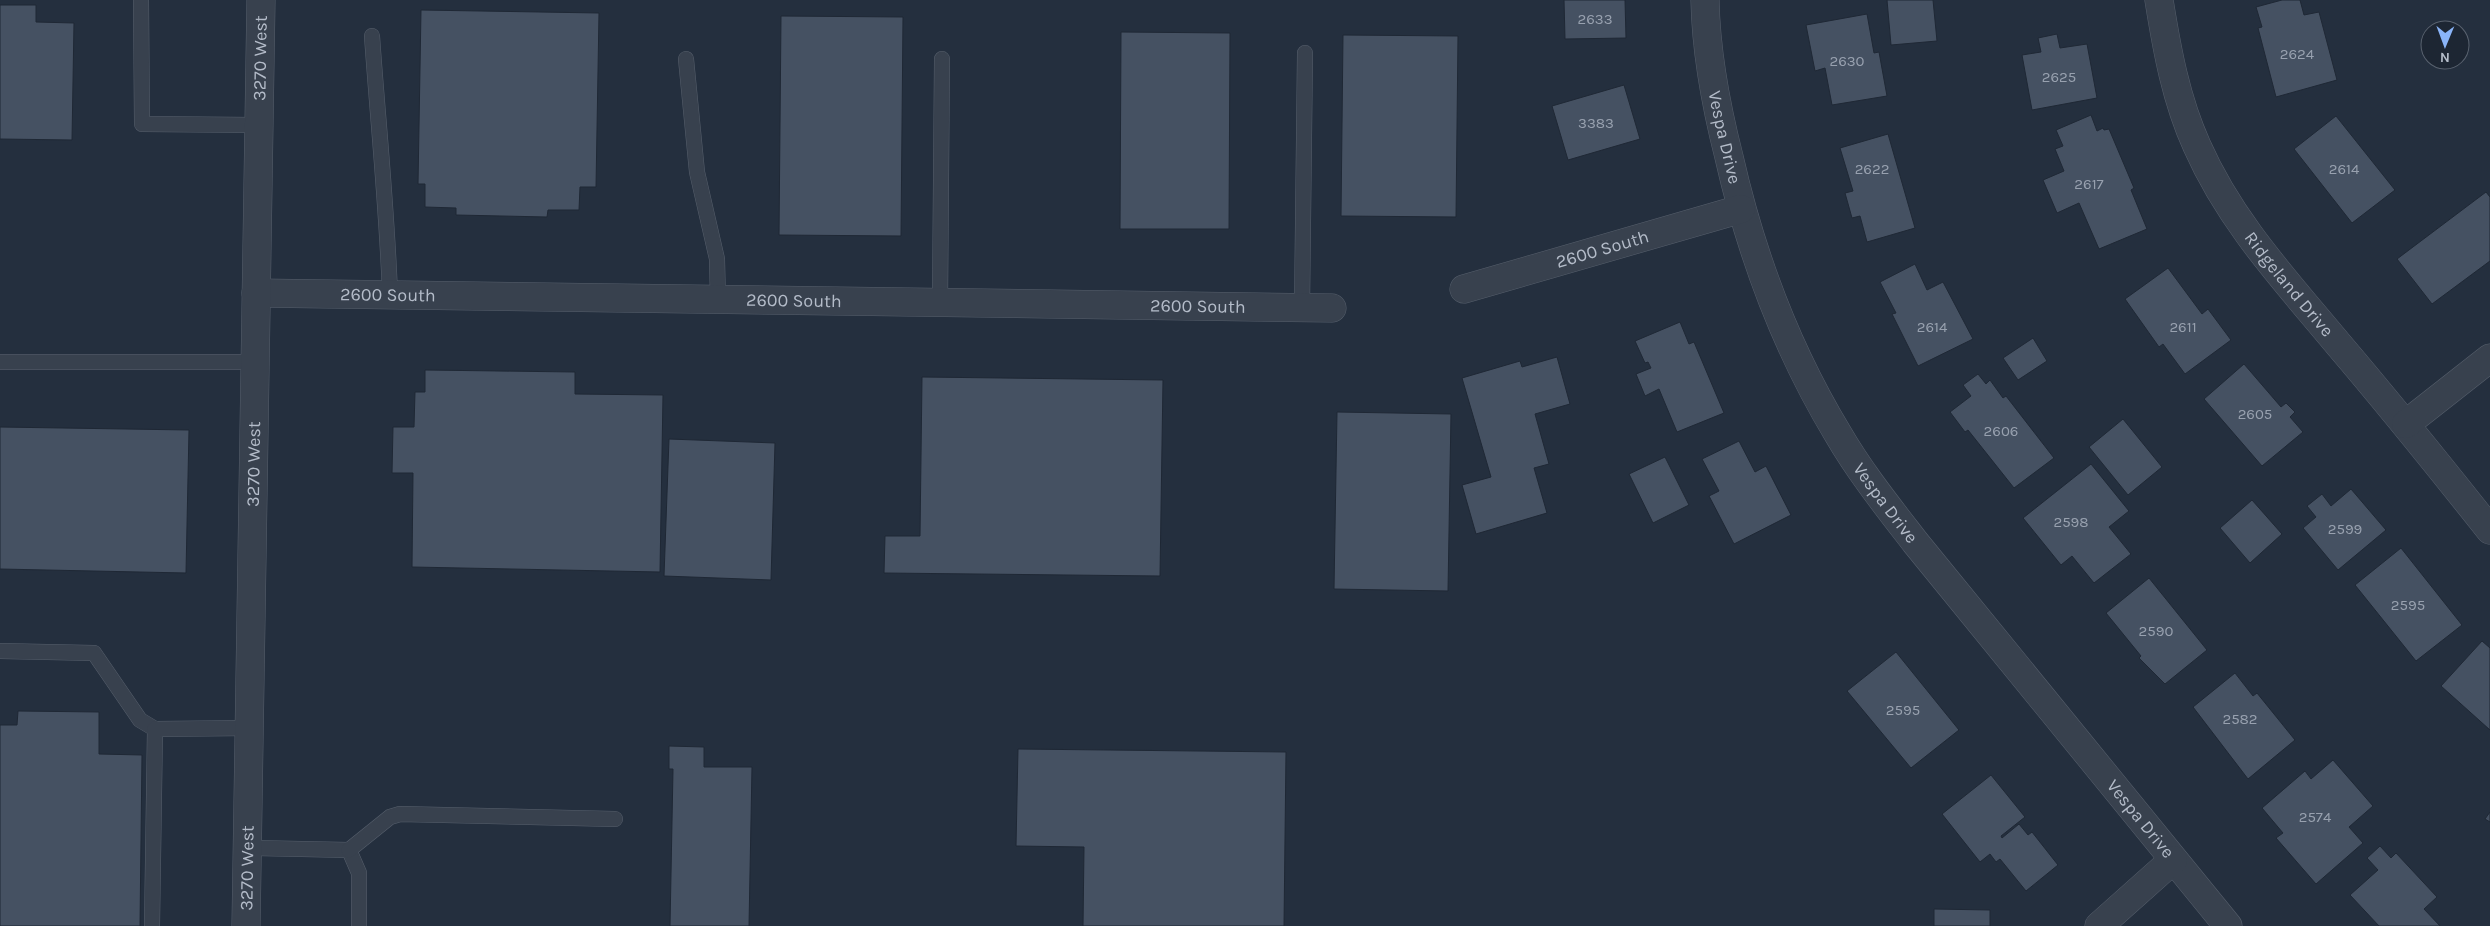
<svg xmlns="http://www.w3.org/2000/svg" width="2490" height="926" viewBox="0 0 2490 926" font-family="Karla,sans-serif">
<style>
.building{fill:#455162;stroke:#1f2835}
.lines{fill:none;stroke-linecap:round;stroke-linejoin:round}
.service-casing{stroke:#565f6c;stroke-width:16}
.minor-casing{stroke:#565f6c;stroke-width:29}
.service{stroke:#38414e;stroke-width:15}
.minor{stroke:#38414e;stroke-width:28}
.labels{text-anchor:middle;stroke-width:4;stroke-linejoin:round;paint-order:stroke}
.number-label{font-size:15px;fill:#98a1af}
.street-label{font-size:18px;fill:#b4bcc9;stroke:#1d2633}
</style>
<rect width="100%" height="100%" fill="#242f3e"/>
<!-- building -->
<g class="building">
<polygon points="1564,0 1625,0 1626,38 1565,39"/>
<polygon points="1887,0 1933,0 1937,41 1891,45"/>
<polygon points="2282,0 2300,0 2304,15 2319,12 2337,80 2276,97 2258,28 2262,27 2256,7"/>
<polygon points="0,5 36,5 36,22 74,23 72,140 0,139"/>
<polygon points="421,10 599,13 596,187 580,187 579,210 548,210 547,217 456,215 456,208 425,207 425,184 418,184"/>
<polygon points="1867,14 1874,53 1879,52 1887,96 1832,105 1825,68 1815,71 1806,25"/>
<polygon points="781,16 903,17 901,236 779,235"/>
<polygon points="1121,32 1230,33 1229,229 1120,229"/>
<polygon points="2057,34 2060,48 2087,44 2097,98 2032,110 2022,55 2041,52 2038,38"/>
<polygon points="1343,35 1458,36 1456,217 1341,216"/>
<polygon points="1624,85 1640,139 1568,160 1552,106"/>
<polygon points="2091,115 2097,131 2103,128 2104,130 2109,129 2134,188 2131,190 2147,229 2099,249 2079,203 2057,213 2043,180 2064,171 2055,149 2063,146 2056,130"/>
<polygon points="2336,116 2395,190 2352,223 2294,149"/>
<polygon points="1888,134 1915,228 1867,242 1860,216 1852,218 1845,193 1853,191 1840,148"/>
<polygon points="2486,192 2490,197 2490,261 2432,304 2397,259"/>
<polygon points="1915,264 1927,290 1943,282 1973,339 1918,366 1892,314 1896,313 1880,282"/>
<polygon points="2168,268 2202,314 2208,309 2231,340 2185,374 2163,344 2159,347 2125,299"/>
<polygon points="1680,322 1689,344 1694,342 1724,413 1677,432 1659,389 1645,396 1636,374 1651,368 1648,362 1645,363 1635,341"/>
<polygon points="2033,338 2047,361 2018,380 2003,358"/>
<polygon points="1557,357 1570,404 1535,414 1549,464 1534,468 1547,513 1476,534 1462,485 1491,477 1462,378 1520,361 1522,367"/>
<polygon points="2244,364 2281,407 2286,403 2295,412 2290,417 2303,432 2262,466 2204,399"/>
<polygon points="425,370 575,372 575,394 663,395 660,572 412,567 413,473 392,473 393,427 414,427 415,392 425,392"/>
<polygon points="1978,374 1986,384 1990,380 2003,398 2006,396 2054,458 2014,488 1968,430 1965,432 1950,412 1971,396 1963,385"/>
<polygon points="922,377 1163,380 1160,576 884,573 885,536 920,536"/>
<polygon points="1337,412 1451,414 1448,591 1334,589"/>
<polygon points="2123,419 2162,467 2128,495 2089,447"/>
<polygon points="0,427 189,430 186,573 0,569"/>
<polygon points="669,439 775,443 771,580 664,576"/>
<polygon points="1739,441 1755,472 1766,466 1791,515 1734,544 1709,496 1719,491 1702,459"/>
<polygon points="1665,457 1689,505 1653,523 1629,474"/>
<polygon points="2091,464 2129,511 2109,527 2131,554 2094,583 2072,556 2061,565 2023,518"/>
<polygon points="2351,489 2386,530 2338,570 2303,528 2316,517 2307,506 2322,494 2331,506"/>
<polygon points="2252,500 2282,534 2250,563 2220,528"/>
<polygon points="2401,548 2462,625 2416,661 2355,585"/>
<polygon points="2149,578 2207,650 2165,684 2139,658 2141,656 2106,613"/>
<polygon points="2482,641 2490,648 2490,730 2441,686"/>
<polygon points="1896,652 1959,730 1911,768 1847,691"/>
<polygon points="2235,673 2253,696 2257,693 2295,740 2248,779 2193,707"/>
<polygon points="18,711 99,712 99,754 142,755 140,926 0,926 0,725 17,725"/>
<polygon points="669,746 704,747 704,767 752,767 749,926 670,926 673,769 669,769"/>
<polygon points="1018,749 1286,752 1284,926 1083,926 1084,847 1016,846"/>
<polygon points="2333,760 2373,806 2349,827 2363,843 2316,884 2276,838 2283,833 2262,808 2305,771 2311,779"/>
<polygon points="1991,775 2025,817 2001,836 2002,838 2019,824 2028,835 2032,832 2058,865 2026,891 2000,859 1996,862 1990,854 1980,862 1942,814"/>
<polygon points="2490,812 2490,822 2485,819"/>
<polygon points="2380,846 2391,858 2396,853 2437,897 2424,909 2440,926 2379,926 2350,895 2378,870 2367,858"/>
<polygon points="1934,909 1990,910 1990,926 1934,926"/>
</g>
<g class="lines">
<!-- service casing -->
<g class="service-casing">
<g id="service">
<polyline points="141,0 142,124 259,125"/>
<path d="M372,36C378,122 387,208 390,295"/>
<polyline points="686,59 697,172 717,259 718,300"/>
<polyline points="940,303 942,59"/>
<polyline points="1302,308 1305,53"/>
<polyline points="0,362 255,362"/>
<polyline points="0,651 94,653 140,720 155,729"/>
<polyline points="248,848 349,850 359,873 359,926"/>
<polyline points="349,850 390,817 400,814 615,819"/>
<polyline points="152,926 155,729 250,728"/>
</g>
</g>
<!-- minor casing -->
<g class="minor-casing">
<g id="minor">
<path id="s1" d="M1705,0C1706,53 1716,106 1729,157C1751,254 1786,348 1838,434C1860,472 1888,507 1915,542L2228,926"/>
<path id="s2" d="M2159,0C2167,50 2176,100 2197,146C2231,223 2286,281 2339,345C2391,406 2440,467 2490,530"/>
<path id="s3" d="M1464,289L1741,209"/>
<path id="s4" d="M256,293L1332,308"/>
<polyline points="2406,424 2490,358"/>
<path id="s5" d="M246,926L261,0"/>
<polyline points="2099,926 2173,860"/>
</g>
</g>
<!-- service -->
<use href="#service" class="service"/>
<!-- minor -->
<use href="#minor" class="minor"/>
</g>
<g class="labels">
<!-- number labels -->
<g class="number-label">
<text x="1595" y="24">2633</text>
<text x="2297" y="59">2624</text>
<text x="1847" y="66">2630</text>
<text x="2059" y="82">2625</text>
<text x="1596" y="128">3383</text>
<text x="1872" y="174">2622</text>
<text x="2344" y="174">2614</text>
<text x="2089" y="189">2617</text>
<text x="1932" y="332">2614</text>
<text x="2183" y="332">2611</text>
<text x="2255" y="419">2605</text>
<text x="2001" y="436">2606</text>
<text x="2071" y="527">2598</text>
<text x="2345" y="534">2599</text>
<text x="2408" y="610">2595</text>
<text x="2156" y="636">2590</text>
<text x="1903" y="715">2595</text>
<text x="2240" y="724">2582</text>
<text x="2315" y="822">2574</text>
</g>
<!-- street labels -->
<g class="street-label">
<text dy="6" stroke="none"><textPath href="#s5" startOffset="868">3270 West</textPath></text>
<text dy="6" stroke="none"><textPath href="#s1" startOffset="139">Vespa Drive</textPath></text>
<text dy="6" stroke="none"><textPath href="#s3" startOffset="144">2600 South</textPath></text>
<text dy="6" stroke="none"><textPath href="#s2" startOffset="318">Ridgeland Drive</textPath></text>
<text dy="6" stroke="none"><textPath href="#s4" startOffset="132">2600 South</textPath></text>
<text dy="6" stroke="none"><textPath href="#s4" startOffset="538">2600 South</textPath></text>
<text dy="6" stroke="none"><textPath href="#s4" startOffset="942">2600 South</textPath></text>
<text dy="6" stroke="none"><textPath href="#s5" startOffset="462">3270 West</textPath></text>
<text dy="6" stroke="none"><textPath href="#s1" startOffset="542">Vespa Drive</textPath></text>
<text dy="6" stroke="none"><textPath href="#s1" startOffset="948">Vespa Drive</textPath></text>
<text dy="6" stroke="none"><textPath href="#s5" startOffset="58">3270 West</textPath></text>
</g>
</g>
<!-- north arrow -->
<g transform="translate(2445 45) rotate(181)"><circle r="24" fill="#1d2633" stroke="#59626f"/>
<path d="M0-4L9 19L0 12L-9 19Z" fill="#8ab4f8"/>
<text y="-8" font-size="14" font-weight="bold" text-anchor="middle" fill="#b4bcc9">N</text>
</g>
</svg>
